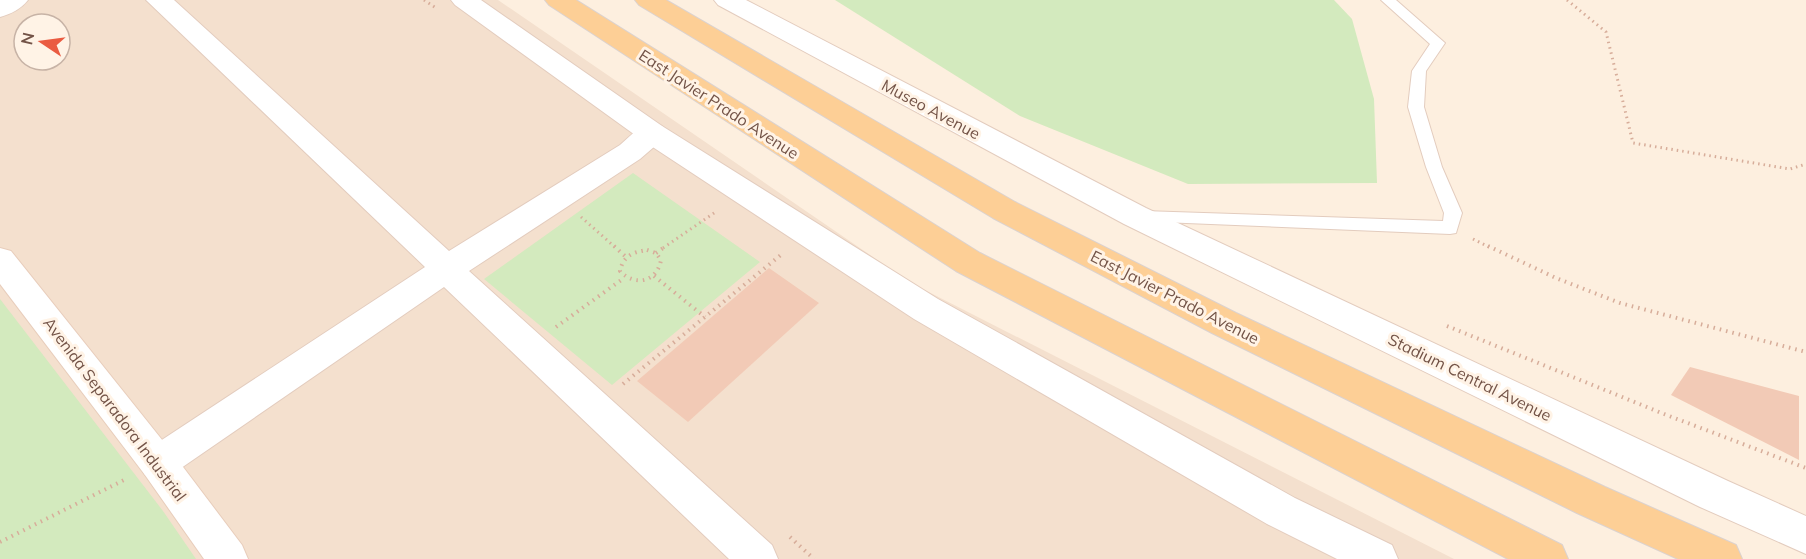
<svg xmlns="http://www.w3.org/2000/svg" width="1806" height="559" viewBox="0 0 1806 559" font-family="Mulish,sans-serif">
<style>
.residential{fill:#f4e0ce;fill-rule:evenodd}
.green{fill:#d3eabe}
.building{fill:#f2cab6}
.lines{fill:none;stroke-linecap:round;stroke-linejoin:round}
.service-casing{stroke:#e3ccbe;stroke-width:2}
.minor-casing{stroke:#e3ccbe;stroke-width:2}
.tertiary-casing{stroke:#e3ccbe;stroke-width:2}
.secondary-casing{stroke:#e8cdbb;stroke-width:2}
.primary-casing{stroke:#dbd2cf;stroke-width:2}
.path-far1{stroke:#d7ad9a;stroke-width:3;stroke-dasharray:1.5 4;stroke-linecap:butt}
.path{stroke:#d7ad9a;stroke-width:4;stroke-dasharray:1.5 5;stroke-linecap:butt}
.service{fill:#fff;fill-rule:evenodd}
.minor{fill:#fff;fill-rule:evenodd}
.tertiary{fill:#fff;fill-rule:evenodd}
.secondary{fill:#fff;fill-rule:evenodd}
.primary{fill:#fdcf96;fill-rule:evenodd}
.labels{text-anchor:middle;stroke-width:6;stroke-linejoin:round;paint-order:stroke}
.street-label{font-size:16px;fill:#735347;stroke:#fff3e6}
</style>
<rect width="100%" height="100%" fill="#fdefdf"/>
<!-- residential -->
<path class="residential" d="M0,0H498L911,283L1454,559H0ZM24,24H60V60H24Z"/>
<!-- green -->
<g class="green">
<polygon points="835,0 1334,0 1352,19 1374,99 1377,183 1188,184 1020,116"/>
<polygon points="633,173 760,262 612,385 484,279"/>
<polygon points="0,299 163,511 196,559 0,559"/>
</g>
<!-- building -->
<g class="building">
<polygon points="769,268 819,303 688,422 637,381"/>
<polygon points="1690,367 1799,396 1799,460 1671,395"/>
</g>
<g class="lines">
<!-- service casing -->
<g class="service-casing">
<polygon id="service" points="1381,0 1396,0 1445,43 1426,71 1424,107 1442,167 1462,213 1456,233 1450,234 1137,221 1134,217 1137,213 1143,211 1443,221 1444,213 1426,167 1408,107 1412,71 1430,44"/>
</g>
<!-- minor casing -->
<g class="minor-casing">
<path id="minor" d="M146,0H174L449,251L620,145C634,133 643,121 662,126L667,133L662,140L640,159L469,271L772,545L778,559H729L444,287L171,475L158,480L145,475L139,463L145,451L425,267Z"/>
</g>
<!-- tertiary casing -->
<g class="tertiary-casing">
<g id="tertiary">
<path d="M0,0H28C21,9 11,14 0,17Z"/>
<polygon points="451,0 481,0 662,126 938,299 1295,498 1392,545 1398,559 1337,559 1267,524 914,319 642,140 455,5"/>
<polygon points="714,0 746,0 1146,208 1728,481 1806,516 1806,554 1700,507 1124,224 718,5"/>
</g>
</g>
<!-- secondary casing -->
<g class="secondary-casing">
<polygon id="secondary" points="0,248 11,251 171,451 242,545 248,559 204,559 145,475 0,284"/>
</g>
<!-- primary casing -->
<g class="primary-casing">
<g id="primary">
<polygon points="545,0 576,0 980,253 1562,545 1568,559 1508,559 956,271 549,5"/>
<polygon points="635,0 666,0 1015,202 1236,313 1605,487 1736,545 1742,559 1678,559 1577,513 1212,333 993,218 639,5"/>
</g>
</g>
<!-- path-far1 -->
<g class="path-far1">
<polyline points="424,0 436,8"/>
<polyline points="1567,0 1606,32 1633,143 1790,169 1806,164"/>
<polyline points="581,217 616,248"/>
<polyline points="1473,239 1491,248"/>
<polyline points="663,248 717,211"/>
</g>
<!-- path -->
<g class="path">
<polyline points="614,246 626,257"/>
<polyline points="1488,246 1556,278 1620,303 1806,352"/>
<path d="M647,250L656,253L661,260C657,282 635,287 620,271C623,256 633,252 647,250Z"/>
<polyline points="656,253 666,246"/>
<polyline points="654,276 705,317"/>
<polyline points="1447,326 1664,414 1806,468"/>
<polyline points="556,327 624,278"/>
<polyline points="623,384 782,254"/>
<polyline points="790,537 814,559"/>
<polyline points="0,542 126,479"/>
</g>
<!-- service -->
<use href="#service" class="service"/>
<!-- minor -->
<use href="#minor" class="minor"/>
<!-- tertiary -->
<use href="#tertiary" class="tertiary"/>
<!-- secondary -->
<use href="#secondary" class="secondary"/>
<!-- primary -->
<use href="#primary" class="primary"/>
</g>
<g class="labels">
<!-- street labels -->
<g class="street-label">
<text transform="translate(719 104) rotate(33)" y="6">East Javier Prado Avenue</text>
<text transform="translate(931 109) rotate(28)" y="6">Museo Avenue</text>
<text transform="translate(1175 297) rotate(27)" y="6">East Javier Prado Avenue</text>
<text transform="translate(1470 377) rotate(26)" y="6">Stadium Central Avenue</text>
<text transform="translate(115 409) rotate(53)" y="6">Avenida Separadora Industrial</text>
</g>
</g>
<!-- north arrow -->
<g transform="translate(42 42) rotate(283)"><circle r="28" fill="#fff3e6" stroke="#c7b3a6" stroke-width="1.5"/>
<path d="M0-4.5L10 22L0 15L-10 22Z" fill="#ea5b41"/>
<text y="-9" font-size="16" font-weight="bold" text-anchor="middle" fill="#735347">N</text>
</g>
</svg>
